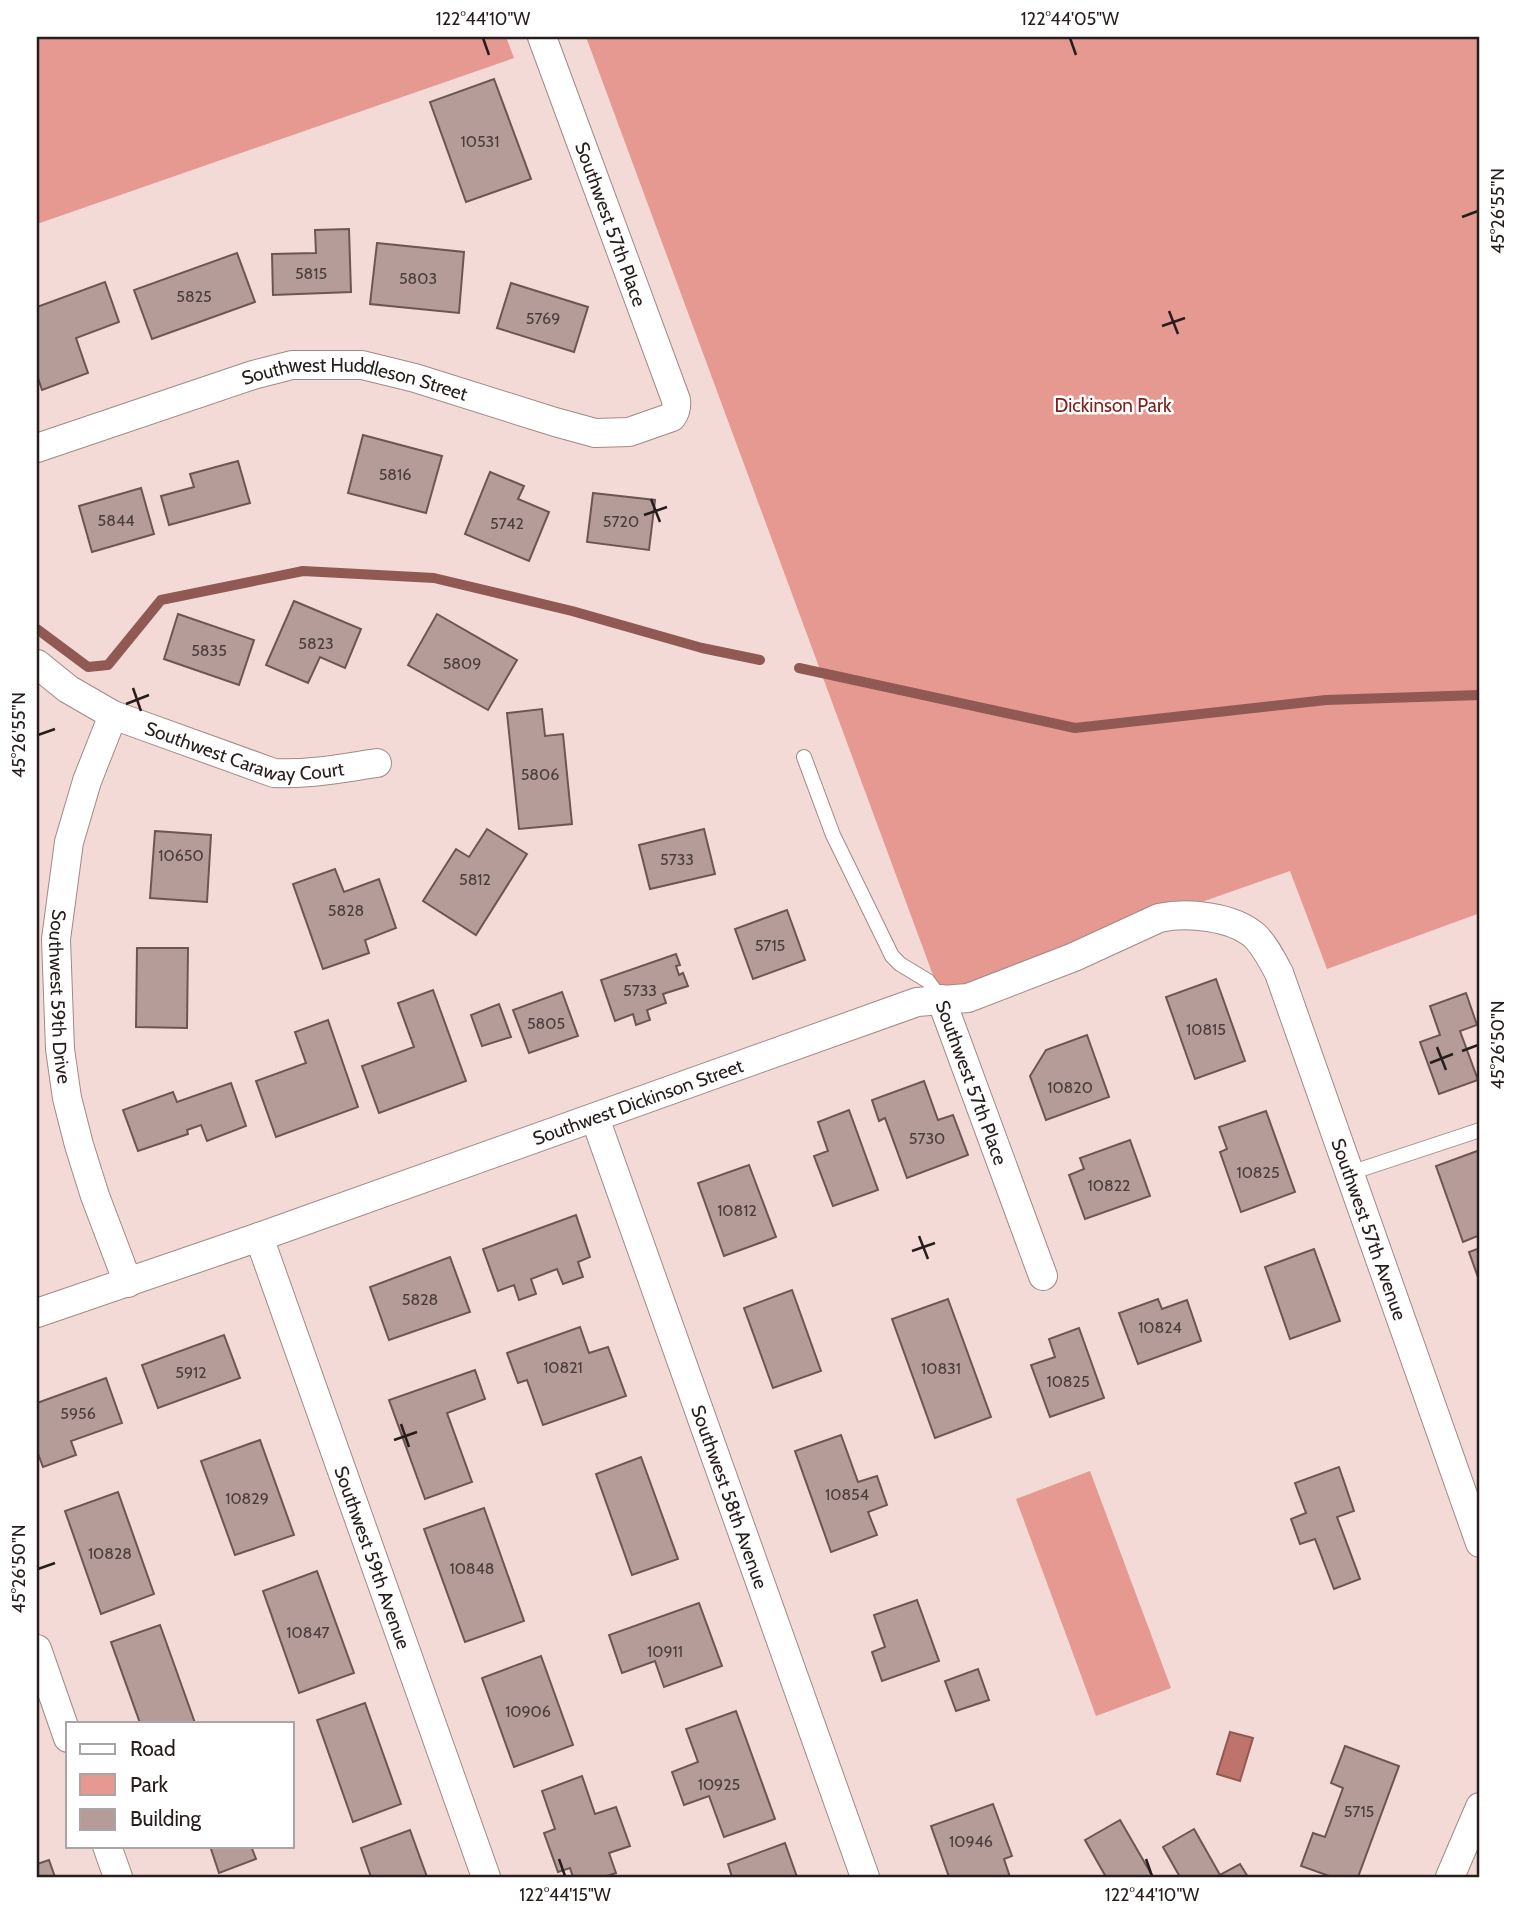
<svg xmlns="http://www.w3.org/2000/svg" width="1517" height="1914" viewBox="0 0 1517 1914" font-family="Cabin,sans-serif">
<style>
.green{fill:#e59990}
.water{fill:#be736b;stroke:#905953;stroke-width:2}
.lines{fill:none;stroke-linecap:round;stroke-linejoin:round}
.stream{stroke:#905953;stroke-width:10}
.building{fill:#b59c99;stroke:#6c5653;stroke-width:2}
.service-casing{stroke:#a18986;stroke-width:16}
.minor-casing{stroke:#a18986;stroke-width:30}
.service{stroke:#fff;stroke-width:14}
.minor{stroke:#fff;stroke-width:28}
.ticks{fill:none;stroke:#261d1c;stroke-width:2.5}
.labels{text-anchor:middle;stroke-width:5;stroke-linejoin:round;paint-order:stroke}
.number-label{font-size:16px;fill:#4a3d3b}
.street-label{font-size:19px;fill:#261d1c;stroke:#fff}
.park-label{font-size:19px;fill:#7c211d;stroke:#fff}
.neatline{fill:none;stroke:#261d1c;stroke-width:2.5}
.ticks-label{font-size:18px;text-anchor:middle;fill:#261d1c}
</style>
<rect width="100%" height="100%" fill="#f4dad6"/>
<!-- green -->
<g class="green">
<polygon points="37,37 506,37 514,58 37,224"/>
<polygon points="586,37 1480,37 1480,913 1327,969 1290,871 940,994"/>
<polygon points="1090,1471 1171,1688 1096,1716 1016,1499"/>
</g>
<!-- water -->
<polygon class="water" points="1230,1732 1253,1738 1240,1781 1217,1774"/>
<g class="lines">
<!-- stream -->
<g class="stream">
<polyline points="37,629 88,667 108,665 161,600 303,571 434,578 572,611 702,648 760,660"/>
<polyline points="799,668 1075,728 1326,700 1480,695"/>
</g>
</g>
<!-- building -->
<g class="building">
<polygon points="494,79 531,179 466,202 430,102"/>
<polygon points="349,229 351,292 273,295 272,254 316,253 315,230"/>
<polygon points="377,243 464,252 459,313 370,304"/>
<polygon points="237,253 255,302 152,339 134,290"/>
<polygon points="105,282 119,322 76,338 88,373 42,390 37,375 37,307"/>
<polygon points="511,283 588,307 574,352 497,328"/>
<polygon points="363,435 442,456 426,513 348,493"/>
<polygon points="238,461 250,503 169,525 161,496 194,487 190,474"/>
<polygon points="490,472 524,486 518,499 549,512 529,561 465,534"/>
<polygon points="141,488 154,534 92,552 79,506"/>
<polygon points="593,493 655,500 649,550 587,542"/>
<polygon points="294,601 361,629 345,668 320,657 308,683 266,665"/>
<polygon points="178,614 254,640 239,685 164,659"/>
<polygon points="437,614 517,660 488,710 408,665"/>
<polygon points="542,709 545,736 563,734 572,824 519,829 507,713"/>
<polygon points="487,829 527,854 476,935 423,901 456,849 469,857"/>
<polygon points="704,829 715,874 650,889 639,845"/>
<polygon points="155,831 211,835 207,902 150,898"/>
<polygon points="335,869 344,892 379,879 396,928 365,940 369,953 323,969 293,884"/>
<polygon points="787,910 805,960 753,979 735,929"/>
<polygon points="137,948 188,948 187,1028 136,1027"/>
<polygon points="676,954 680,965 676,966 679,975 683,973 688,986 663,994 666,1003 647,1010 650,1020 636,1025 633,1014 615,1021 601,980"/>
<polygon points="1216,979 1245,1061 1195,1079 1166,997"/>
<polygon points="433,990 466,1081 379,1113 362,1066 414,1047 398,1003"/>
<polygon points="562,992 578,1036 529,1053 513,1010"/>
<polygon points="1466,993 1477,1025 1460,1031 1478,1080 1439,1094 1420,1042 1440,1035 1430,1006"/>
<polygon points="499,1004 511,1037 482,1046 471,1015"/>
<polygon points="328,1020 358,1107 276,1137 256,1081 306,1063 295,1032"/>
<polygon points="1087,1035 1109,1097 1046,1120 1030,1076 1046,1050"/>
<polygon points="924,1081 938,1120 953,1115 968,1155 907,1178 885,1118 879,1121 872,1100"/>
<polygon points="231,1083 246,1126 207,1141 201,1125 187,1130 188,1134 138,1151 123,1110 173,1092 177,1102"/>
<polygon points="849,1110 878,1190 833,1206 814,1156 828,1151 818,1122"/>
<polygon points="1266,1111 1295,1192 1241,1212 1220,1152 1227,1149 1219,1127"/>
<polygon points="1130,1140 1150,1196 1085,1219 1069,1175 1084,1169 1080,1158"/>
<polygon points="1480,1150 1480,1235 1463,1242 1436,1166"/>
<polygon points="749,1165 776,1237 724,1256 698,1183"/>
<polygon points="576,1215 590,1257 578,1262 583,1277 563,1284 557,1269 531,1279 536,1294 519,1300 514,1285 498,1291 483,1249"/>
<polygon points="1480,1248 1480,1283 1469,1252"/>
<polygon points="1314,1249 1340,1321 1290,1339 1265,1267"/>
<polygon points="450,1257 470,1312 389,1340 370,1287"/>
<polygon points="792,1290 821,1371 773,1388 744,1308"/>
<polygon points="948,1299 991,1417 935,1438 892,1319"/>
<polygon points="1158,1299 1162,1309 1187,1300 1201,1341 1138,1364 1119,1313"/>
<polygon points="580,1327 589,1353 608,1347 626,1396 543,1425 527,1380 518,1383 507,1353"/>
<polygon points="1079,1328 1104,1398 1050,1417 1031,1365 1055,1357 1049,1339"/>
<polygon points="224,1335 240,1378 158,1408 142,1365"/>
<polygon points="475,1370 485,1399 447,1413 472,1482 425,1499 389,1400"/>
<polygon points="106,1378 122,1423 71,1441 76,1455 43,1467 37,1451 37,1403"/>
<polygon points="841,1435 858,1482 877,1476 887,1505 868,1512 877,1535 831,1552 795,1451"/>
<polygon points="260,1440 294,1535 235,1555 201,1461"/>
<polygon points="641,1457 678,1559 632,1575 596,1474"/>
<polygon points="1339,1467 1354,1511 1337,1517 1360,1579 1334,1589 1315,1539 1300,1544 1291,1519 1306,1513 1295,1483"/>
<polygon points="118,1492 154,1594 101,1614 65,1511"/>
<polygon points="484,1508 524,1621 465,1642 424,1529"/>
<polygon points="317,1571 354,1673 299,1693 263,1591"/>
<polygon points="917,1600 939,1661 882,1681 872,1652 885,1647 874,1615"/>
<polygon points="699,1603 722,1666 664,1687 655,1661 622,1673 609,1635"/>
<polygon points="160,1625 195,1723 140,1723 111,1642"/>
<polygon points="541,1656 573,1745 514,1767 482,1678"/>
<polygon points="978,1669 989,1700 956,1711 945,1681"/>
<polygon points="365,1703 401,1804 353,1822 317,1720"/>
<polygon points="736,1711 775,1819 724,1837 709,1796 684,1805 672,1772 698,1762 686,1729"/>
<polygon points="1345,1746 1399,1766 1358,1877 1332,1877 1301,1866 1313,1833 1325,1837 1343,1788 1331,1783"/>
<polygon points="582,1776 595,1814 616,1807 630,1846 609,1853 616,1873 604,1877 573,1877 570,1868 558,1872 544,1833 555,1829 542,1791"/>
<polygon points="993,1804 1012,1856 1004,1859 1010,1877 949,1877 931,1826"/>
<polygon points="1120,1820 1153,1877 1106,1877 1085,1840"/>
<polygon points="1194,1829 1220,1875 1240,1864 1248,1877 1180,1877 1163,1847"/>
<polygon points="410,1830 427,1877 371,1877 361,1848"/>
<polygon points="785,1843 797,1877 732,1877 728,1864"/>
<polygon points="210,1846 251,1846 256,1859 219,1873"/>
<polygon points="49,1860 55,1877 37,1877 37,1864"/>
</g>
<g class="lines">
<!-- service casing -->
<g class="service-casing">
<g id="service">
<polyline points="804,757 833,835 892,956 900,964 928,981 941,999"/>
<polyline points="1350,1173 1480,1130"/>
</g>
</g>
<!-- minor casing -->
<g class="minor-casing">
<g id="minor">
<path id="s1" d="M37,448L253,375L292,365H362L415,378L555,422L595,433L629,432L672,417C676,411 677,407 676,400L542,37"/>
<path id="s2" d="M37,664L68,689L113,715L87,781L69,842L56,939L60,1049L67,1098L79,1145L95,1196L128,1283"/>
<path id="s3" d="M113,715L274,773C308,775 343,768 377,763"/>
<path id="s4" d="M941,999L1043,1276"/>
<path id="s5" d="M595,1118L865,1877"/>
<path id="s6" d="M259,1237L486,1877"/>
<path id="s7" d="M37,1313L259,1237L917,1002L968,998L1074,957L1159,918C1187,912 1232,916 1255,936C1265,946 1272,960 1279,973L1480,1543"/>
<polyline points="37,1649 68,1738"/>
<polyline points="107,1846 118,1877"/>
<polyline points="1450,1877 1480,1807"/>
</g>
</g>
<!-- service -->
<use href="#service" class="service"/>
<!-- minor -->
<use href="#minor" class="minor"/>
</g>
<!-- ticks -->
<path class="ticks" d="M483,38L489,55M1070,38L1076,55M1462,217L1478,211M1169,311L1178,334M1162,326L1185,318M651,499L660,522M644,515L667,507M133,688L141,711M126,704L149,695M38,735L55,729M1437,1047L1446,1070M1462,1051L1478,1045M1430,1063L1453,1054M919,1236L928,1259M912,1251L935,1243M401,1424L409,1447M394,1440L417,1432M38,1569L55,1563M559,1859L565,1876M1146,1859L1152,1876"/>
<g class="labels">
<!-- number labels -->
<g class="number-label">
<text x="480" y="147">10531</text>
<text x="311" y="279">5815</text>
<text x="418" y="284">5803</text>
<text x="194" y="302">5825</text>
<text x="543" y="324">5769</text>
<text x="395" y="480">5816</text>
<text x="116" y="526">5844</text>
<text x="621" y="527">5720</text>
<text x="507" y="529">5742</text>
<text x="316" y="649">5823</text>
<text x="209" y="656">5835</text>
<text x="462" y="669">5809</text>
<text x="540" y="780">5806</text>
<text x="181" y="861">10650</text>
<text x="677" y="865">5733</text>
<text x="475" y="885">5812</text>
<text x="346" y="916">5828</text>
<text x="770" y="951">5715</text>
<text x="640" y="996">5733</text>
<text x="546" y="1029">5805</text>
<text x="1206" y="1035">10815</text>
<text x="1070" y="1093">10820</text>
<text x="927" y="1144">5730</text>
<text x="1258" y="1178">10825</text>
<text x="1109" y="1191">10822</text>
<text x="737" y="1216">10812</text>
<text x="420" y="1305">5828</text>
<text x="1160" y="1333">10824</text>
<text x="563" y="1373">10821</text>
<text x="941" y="1374">10831</text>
<text x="191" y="1378">5912</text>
<text x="1068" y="1387">10825</text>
<text x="78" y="1419">5956</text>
<text x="847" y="1500">10854</text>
<text x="247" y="1504">10829</text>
<text x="110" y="1559">10828</text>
<text x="472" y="1574">10848</text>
<text x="308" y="1638">10847</text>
<text x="665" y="1657">10911</text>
<text x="528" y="1717">10906</text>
<text x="719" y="1790">10925</text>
<text x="1359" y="1817">5715</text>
<text x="971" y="1847">10946</text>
</g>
<!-- street labels -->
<g class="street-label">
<text transform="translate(611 224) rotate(70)" y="7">Southwest 57th Place</text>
<text dy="7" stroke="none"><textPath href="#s1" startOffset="332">Southwest Huddleson Street</textPath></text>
<text dy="7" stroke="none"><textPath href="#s3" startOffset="138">Southwest Caraway Court</textPath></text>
<text dy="7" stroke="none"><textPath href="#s2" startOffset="382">Southwest 59th Drive</textPath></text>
<text dy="7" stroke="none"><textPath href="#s4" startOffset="89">Southwest 57th Place</textPath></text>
<text dy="7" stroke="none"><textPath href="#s7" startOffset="637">Southwest Dickinson Street</textPath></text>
<text dy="7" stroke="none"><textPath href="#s7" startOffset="1608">Southwest 57th Avenue</textPath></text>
<text dy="7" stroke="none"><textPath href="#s5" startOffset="402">Southwest 58th Avenue</textPath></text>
<text dy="7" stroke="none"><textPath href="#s6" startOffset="340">Southwest 59th Avenue</textPath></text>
</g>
<!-- park labels -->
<g class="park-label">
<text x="1113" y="412">Dickinson Park</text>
</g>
</g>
<!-- border -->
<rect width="1517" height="1914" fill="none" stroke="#ffffff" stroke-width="77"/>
<!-- legend -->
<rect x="66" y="1722" width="228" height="126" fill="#ffffff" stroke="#a8a5a4" stroke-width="2"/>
<rect x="80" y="1744" width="35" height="10" fill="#ffffff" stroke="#a8a5a4" stroke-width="2"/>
<text x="130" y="1756" font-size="21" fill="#261d1c">Road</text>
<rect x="80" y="1774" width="35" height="21" fill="#e59990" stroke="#a8a5a4" stroke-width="2"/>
<text x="130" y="1792" font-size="21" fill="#261d1c">Park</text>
<rect x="80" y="1809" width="35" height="21" fill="#b59c99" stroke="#a8a5a4" stroke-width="2"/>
<text x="130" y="1826" font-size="21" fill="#261d1c">Building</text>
<rect x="38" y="38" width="1440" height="1838" class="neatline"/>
<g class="ticks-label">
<text x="483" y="25">122°44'10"W</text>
<text x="1070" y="25">122°44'05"W</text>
<text transform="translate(1498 211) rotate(-90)" y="6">45°26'55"N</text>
<text transform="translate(19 735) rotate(-90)" y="6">45°26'55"N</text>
<text transform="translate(1498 1045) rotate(-90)" y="6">45°26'50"N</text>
<text transform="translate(19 1569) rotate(-90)" y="6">45°26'50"N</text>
<text x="565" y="1901">122°44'15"W</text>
<text x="1152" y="1901">122°44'10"W</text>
</g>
</svg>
